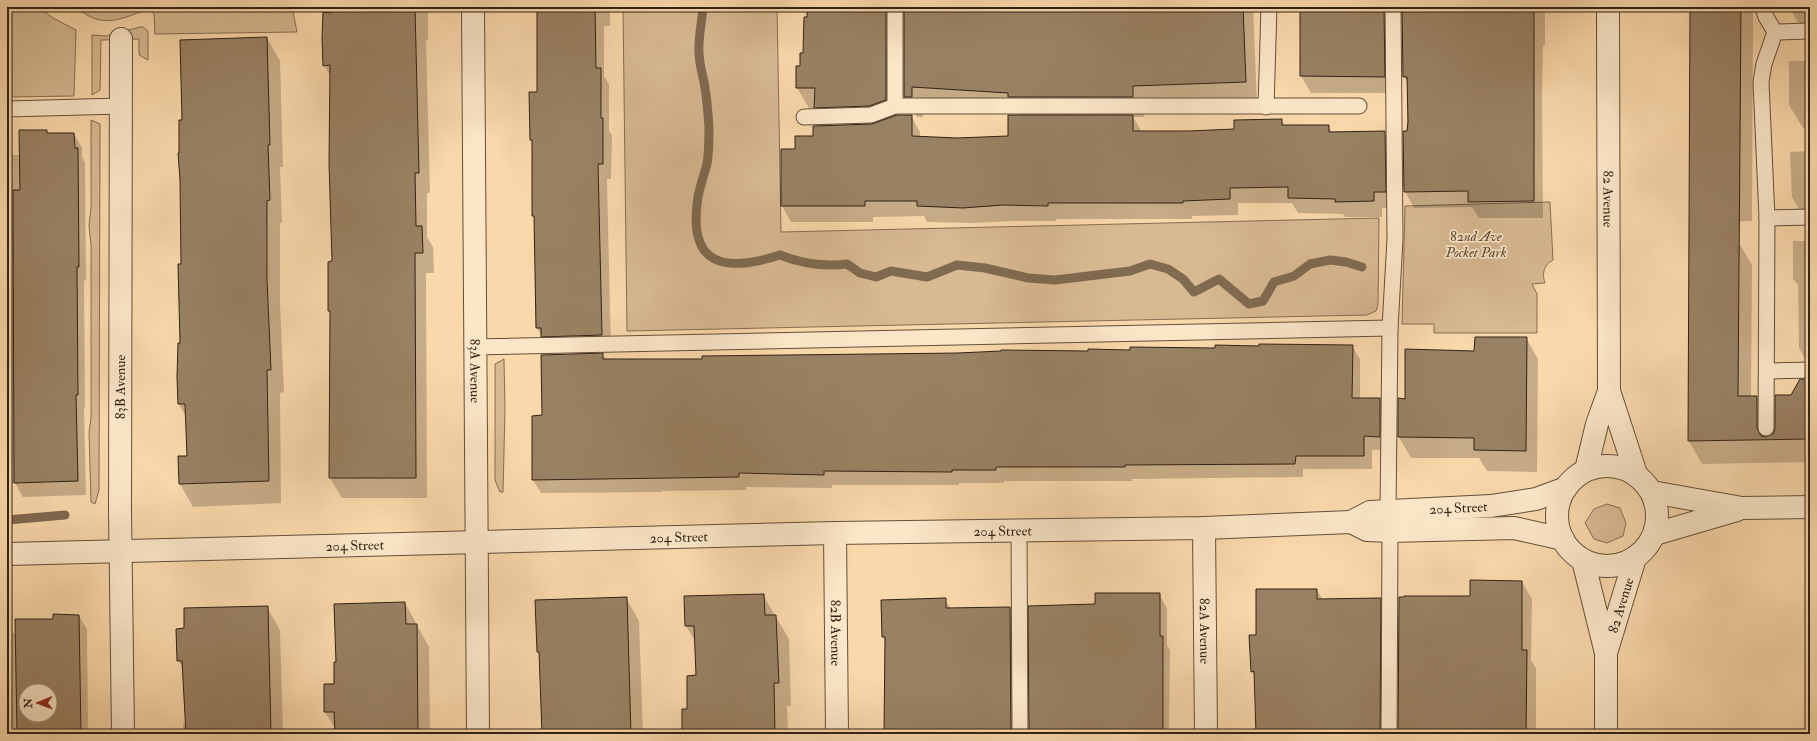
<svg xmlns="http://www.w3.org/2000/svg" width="1817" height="741" viewBox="0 0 1817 741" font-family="'IM FELL Double Pica',serif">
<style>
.green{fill:#d7b992;stroke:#846e54}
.shadow{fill:#0003;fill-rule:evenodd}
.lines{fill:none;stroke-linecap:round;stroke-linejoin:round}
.stream{stroke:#806a50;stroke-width:9}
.building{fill:#998163;stroke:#302315;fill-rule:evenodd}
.service-casing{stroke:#62503a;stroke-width:17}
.minor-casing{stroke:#62503a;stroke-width:24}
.tertiary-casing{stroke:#62503a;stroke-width:24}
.service{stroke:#fbe6c8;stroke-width:15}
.minor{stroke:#fbe6c8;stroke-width:22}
.tertiary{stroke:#fbe6c8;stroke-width:22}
.labels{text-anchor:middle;stroke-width:3.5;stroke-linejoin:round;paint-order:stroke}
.street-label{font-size:14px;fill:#302315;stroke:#fbe6c8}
.park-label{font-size:14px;font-style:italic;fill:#5a4834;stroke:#fbe6c8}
</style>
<rect width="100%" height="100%" fill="#f9d8ab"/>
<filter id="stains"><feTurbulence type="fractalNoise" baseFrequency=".005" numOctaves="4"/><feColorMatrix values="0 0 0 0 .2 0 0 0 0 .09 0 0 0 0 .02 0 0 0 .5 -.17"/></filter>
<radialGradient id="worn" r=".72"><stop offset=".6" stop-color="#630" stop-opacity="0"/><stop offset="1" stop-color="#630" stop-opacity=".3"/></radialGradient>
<!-- green -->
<g class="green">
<polygon points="7,7 38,7 53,18 76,30 74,96 7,97"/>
<path d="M75,7H292L297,32L155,34L154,14L150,10C144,10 138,13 132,15C108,24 96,23 75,7Z"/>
<polygon points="623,7 777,7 781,232 1379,218 1378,305 1376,311 1367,315 627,331"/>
<polygon points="140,27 143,27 148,31 148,60 139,55 139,39 101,40 100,90 92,95 92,35 106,36"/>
<polygon points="91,120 100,124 99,490 95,504 91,502 89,432 91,418 91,245 89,225 91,208"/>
<path d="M1550,202L1553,260C1543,265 1542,274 1545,283L1532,284L1537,294V333H1434V324H1402L1405,206Z"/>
<polygon points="504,359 505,410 503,492 500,492 495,480 495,364"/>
<polygon points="1607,504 1620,508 1626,523 1623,536 1607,543 1594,539 1585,523 1594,509"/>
</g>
<!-- shadow -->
<g class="shadow">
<polygon points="332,7 428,7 428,40 426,40 430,193 427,193 427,237 433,247 434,273 426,273 427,498 342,498 330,478 331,314 329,311 333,262 331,77 324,65"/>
<polygon points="535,7 610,7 610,26 604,26 604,76 609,84 609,131 612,135 611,179 607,179 611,351 551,352 537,328 533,144 531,140 538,93 538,17"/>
<path d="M809,7H1253L1257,102L1144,106V117H1133L1142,132H1188L1235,130L1281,120L1284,126H1329L1332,133L1384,132L1394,148V208H1382V217H1345L1343,214L1298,213L1292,203H1238V215L1192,216V219H1056V221H1012L973,223L927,222L924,216L873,217V222H791L782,206L796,150L826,126L816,108H809L797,88L804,54ZM905,19V97L917,117H923V107L1018,112L1020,116L1009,137L957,139L920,137V132L911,116H897V28L899,22Z"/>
<polygon points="1302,7 1545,7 1545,45 1543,45 1542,90 1543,218 1479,218 1472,207 1414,208 1405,191 1408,84 1404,76 1403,16 1398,15 1394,93 1311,93 1301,76"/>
<polygon points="1692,7 1753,7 1752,221 1704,223"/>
<polygon points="1792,7 1810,7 1810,34 1805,35 1792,12"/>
<polygon points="267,38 280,61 283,167 280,167 282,223 280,223 280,304 284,392 280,393 281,503 193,507 180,484 179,457 188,457 186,417 179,404 182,265 180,154 183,121"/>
<polygon points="1789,61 1810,61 1810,128 1803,128 1789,105"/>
<polygon points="48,134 74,134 82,148 82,157 85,163 86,280 84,281 85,408 84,408 86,495 23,497 15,483 7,484 7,155 21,155"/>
<polygon points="1810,151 1810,219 1805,219 1792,197 1790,152"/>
<polygon points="1793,241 1810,241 1810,368 1799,348 1798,285 1793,279"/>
<polygon points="1739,243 1752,265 1751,397 1757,397 1770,419 1770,438 1810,379 1810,462 1702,464 1689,441"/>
<polygon points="1526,338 1538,359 1537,472 1487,471 1479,458 1411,458 1399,437 1406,400"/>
<polygon points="1352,346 1360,359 1360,399 1380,399 1388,413 1387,450 1372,450 1372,469 1303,469 1303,477 1132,479 1132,481 1004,481 1004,483 959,483 959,485 832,485 832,488 746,487 746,490 662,491 662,492 541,493 533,480 543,416 602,354 606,360 703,360"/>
<polygon points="1522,582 1532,599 1531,660 1536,668 1536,734 1399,734 1471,597"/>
<polygon points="1317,590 1323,600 1380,599 1390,616 1390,734 1257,734 1255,677 1252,671 1257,636"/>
<polygon points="1159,594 1167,608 1167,645 1170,650 1169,734 1030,734 1096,605"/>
<polygon points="763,595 789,639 791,706 787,706 788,734 683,734 697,676 695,641 686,626"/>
<polygon points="626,598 639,621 643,734 541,734 541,732 543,732 541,657 538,652"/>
<polygon points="945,599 951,609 1010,608 1018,621 1018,734 886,734 886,643 883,637 882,601"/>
<polygon points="405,603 429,647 430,734 336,734 336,730 325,712 335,685"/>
<polygon points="267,607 280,630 283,734 183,734 183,723 186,723 184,670 178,660 185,629"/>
<path d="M79,616L87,629L88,734H7V633H15L54,620ZM26,691H50V715H26Z"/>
</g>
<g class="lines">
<!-- stream -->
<g class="stream">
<path d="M703,7C702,22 698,38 699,52C699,62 702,73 704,82C707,97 708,113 709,128C709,139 709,153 707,164C704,175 700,186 698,197C687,266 724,273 780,255C803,264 823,267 847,264L860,273L876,277L891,271L927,277L957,265L985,268L1028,278L1055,280L1130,271L1150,264L1168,269L1183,279L1194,292L1219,279L1249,304L1263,301L1274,282L1294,276L1310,264L1330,260L1346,262L1362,267"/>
<polyline points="7,520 65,515"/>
</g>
</g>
<!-- building -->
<g class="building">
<polygon points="331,7 415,7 419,173 415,173 416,226 422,226 423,253 415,253 416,478 329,478 330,311 328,311 328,262 332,261 329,163 330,65 323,66 322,38 323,12 331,13"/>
<polygon points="537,7 595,7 596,68 601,68 601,118 603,118 603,164 598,164 602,335 541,337 541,328 536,328 534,216 532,216 532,140 530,140 529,92 537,92"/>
<polygon points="807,7 886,7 886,100 869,106 814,108 815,88 796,88 796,66 800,66 800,53 803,53 804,17 807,17"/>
<polygon points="904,7 1243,7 1246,82 1133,86 1133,97 1008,97 1008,93 912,87 912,97 904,97"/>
<polygon points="1300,7 1384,7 1385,77 1300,76"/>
<polygon points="1402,7 1534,7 1534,201 1468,202 1468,191 1404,192 1403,131 1407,131 1408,122 1407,77 1403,77"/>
<polygon points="1690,7 1741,7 1738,396 1757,396 1757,428 1761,436 1766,437 1774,433 1775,428 1775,395 1791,395 1800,379 1810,379 1810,439 1688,441"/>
<polygon points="267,37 270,145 268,145 270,200 267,201 267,280 271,370 267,370 269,481 179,484 178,456 187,456 185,404 178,404 177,377 178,343 180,343 178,264 181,264 180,180 178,153 179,153 179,120 182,120 180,40"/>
<polygon points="897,115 912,115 912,136 957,138 1008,136 1008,115 1133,115 1133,131 1188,131 1234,129 1234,120 1282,119 1282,125 1329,125 1329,132 1385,131 1386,192 1374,192 1374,201 1335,202 1335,199 1288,198 1288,187 1230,188 1230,199 1183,201 1183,203 1048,203 1048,206 1003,205 963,208 917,206 917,201 865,201 865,206 781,206 781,149 795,149 795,136 813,136 813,126 872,124"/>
<polygon points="19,130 47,130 47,133 74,133 75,148 78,148 79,267 77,267 78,395 76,395 78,481 14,483 13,190 20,190"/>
<polygon points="1475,337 1527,337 1526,451 1474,450 1474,438 1398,437 1398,398 1405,399 1405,349 1474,351"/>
<polygon points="1259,344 1353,345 1352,398 1380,398 1380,437 1364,436 1364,456 1296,456 1295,464 1125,465 1125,467 996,467 996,470 952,470 952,472 824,471 824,475 739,473 739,477 532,480 532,416 542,415 541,355 603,353 603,359 702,359 702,356 958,353 1001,351 1001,350 1088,351 1088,349 1130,350 1130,347 1215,348 1215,345 1259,346"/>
<polygon points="1470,580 1522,581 1522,650 1527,650 1526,734 1398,734 1399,597 1404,597 1404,596 1470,596"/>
<polygon points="1256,589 1317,589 1317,599 1381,598 1380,734 1256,734 1254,671 1251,672 1249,635 1256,635"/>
<polygon points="1095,593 1160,593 1160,636 1163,636 1163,734 1029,734 1028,606 1095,604"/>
<polygon points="764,594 765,615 776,615 779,683 774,683 775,734 682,734 682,709 687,709 687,676 696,675 694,626 685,626 684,596"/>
<polygon points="627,597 631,734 542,734 539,652 537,652 535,600"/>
<polygon points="946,598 946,608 1010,607 1011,734 884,734 885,637 882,637 881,600"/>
<polygon points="405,602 406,624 417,624 418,734 335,734 334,712 324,712 324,684 334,684 334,662 336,662 334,604"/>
<polygon points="268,606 271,734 186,734 182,661 177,661 176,629 184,628 184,608"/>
<path d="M53,614L79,615L81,734H17L15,619H53ZM26,691H50V715H26Z"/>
</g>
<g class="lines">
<!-- service casing -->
<g class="service-casing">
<g id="service">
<polyline points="895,7 895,106 1359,106"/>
<polyline points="1763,7 1766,17 1775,32 1764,64 1761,82 1767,218 1766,428"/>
<polyline points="1775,32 1810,31"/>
<polyline points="1266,107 1269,7"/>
<polyline points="7,109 121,106"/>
<polyline points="804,117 871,115 895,106"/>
<polyline points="1767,218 1810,217"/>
<polyline points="474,347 1390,328"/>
<polyline points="1767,371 1810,370"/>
<polyline points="1388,512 1390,328 1395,239 1393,7"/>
<polyline points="1019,530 1020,734"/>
<polyline points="1389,734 1390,531"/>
</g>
</g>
<!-- minor casing -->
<g class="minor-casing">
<g id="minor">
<path id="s1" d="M473,7L478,734"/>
<polyline points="121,39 120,510 123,734"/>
<path id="s2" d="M1204,528L1206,734"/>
<path id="s3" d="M835,533L837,734"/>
</g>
</g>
<!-- tertiary casing -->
<g class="tertiary-casing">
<g id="tertiary">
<path id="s4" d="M1608,7L1609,391L1636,474"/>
<circle cx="1607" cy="516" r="50"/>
<polyline points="1586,470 1597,424 1609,391"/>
<polyline points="1652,492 1742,508 1810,507"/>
<path id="s5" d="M1351,522L1370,512L1491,506L1536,499L1566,488"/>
<polyline points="1655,534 1737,510"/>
<path id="s6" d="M7,554L835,533L1204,528L1351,522L1367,530L1390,531L1514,528L1563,539"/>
<polyline points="1583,560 1606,653 1606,734"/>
<path id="s7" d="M1606,653L1635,558"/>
</g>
</g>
<!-- service -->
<use href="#service" class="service"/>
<!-- minor -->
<use href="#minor" class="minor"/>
<!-- tertiary -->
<use href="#tertiary" class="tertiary"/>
</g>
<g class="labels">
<!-- street labels -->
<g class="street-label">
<text dy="5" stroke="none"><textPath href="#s4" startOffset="192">82 Avenue</textPath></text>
<text dy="5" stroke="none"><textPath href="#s1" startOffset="364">83A Avenue</textPath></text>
<text transform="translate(120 387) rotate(-90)" y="5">83B Avenue</text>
<text dy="5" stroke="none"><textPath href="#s5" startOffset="110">204 Street</textPath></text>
<text dy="5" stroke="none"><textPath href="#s6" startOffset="996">204 Street</textPath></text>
<text dy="5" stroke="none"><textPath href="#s6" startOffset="672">204 Street</textPath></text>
<text dy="5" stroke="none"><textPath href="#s6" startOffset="348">204 Street</textPath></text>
<text dy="5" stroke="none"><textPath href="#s7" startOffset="50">82 Avenue</textPath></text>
<text dy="5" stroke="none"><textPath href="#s2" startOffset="103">82A Avenue</textPath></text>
<text dy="5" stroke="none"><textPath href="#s3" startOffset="100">82B Avenue</textPath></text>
</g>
<!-- park labels -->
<g class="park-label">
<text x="1476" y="241">82nd Ave<tspan x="1476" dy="16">Pocket Park</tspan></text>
</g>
</g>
<!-- margin -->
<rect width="1817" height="741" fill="none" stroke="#f9d8ab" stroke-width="24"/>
<rect x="8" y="8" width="1801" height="725" fill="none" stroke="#302315" stroke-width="2"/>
<rect x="12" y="12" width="1793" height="717" fill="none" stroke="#302315"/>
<!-- north arrow -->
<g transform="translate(38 703) rotate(269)"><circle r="19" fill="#fbe6c8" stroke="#aa9880"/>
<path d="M0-3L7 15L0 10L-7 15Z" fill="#8f2418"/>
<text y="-6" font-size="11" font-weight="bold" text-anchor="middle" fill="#302315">N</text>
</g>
<rect width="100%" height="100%" filter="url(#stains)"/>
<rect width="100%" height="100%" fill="url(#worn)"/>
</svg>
